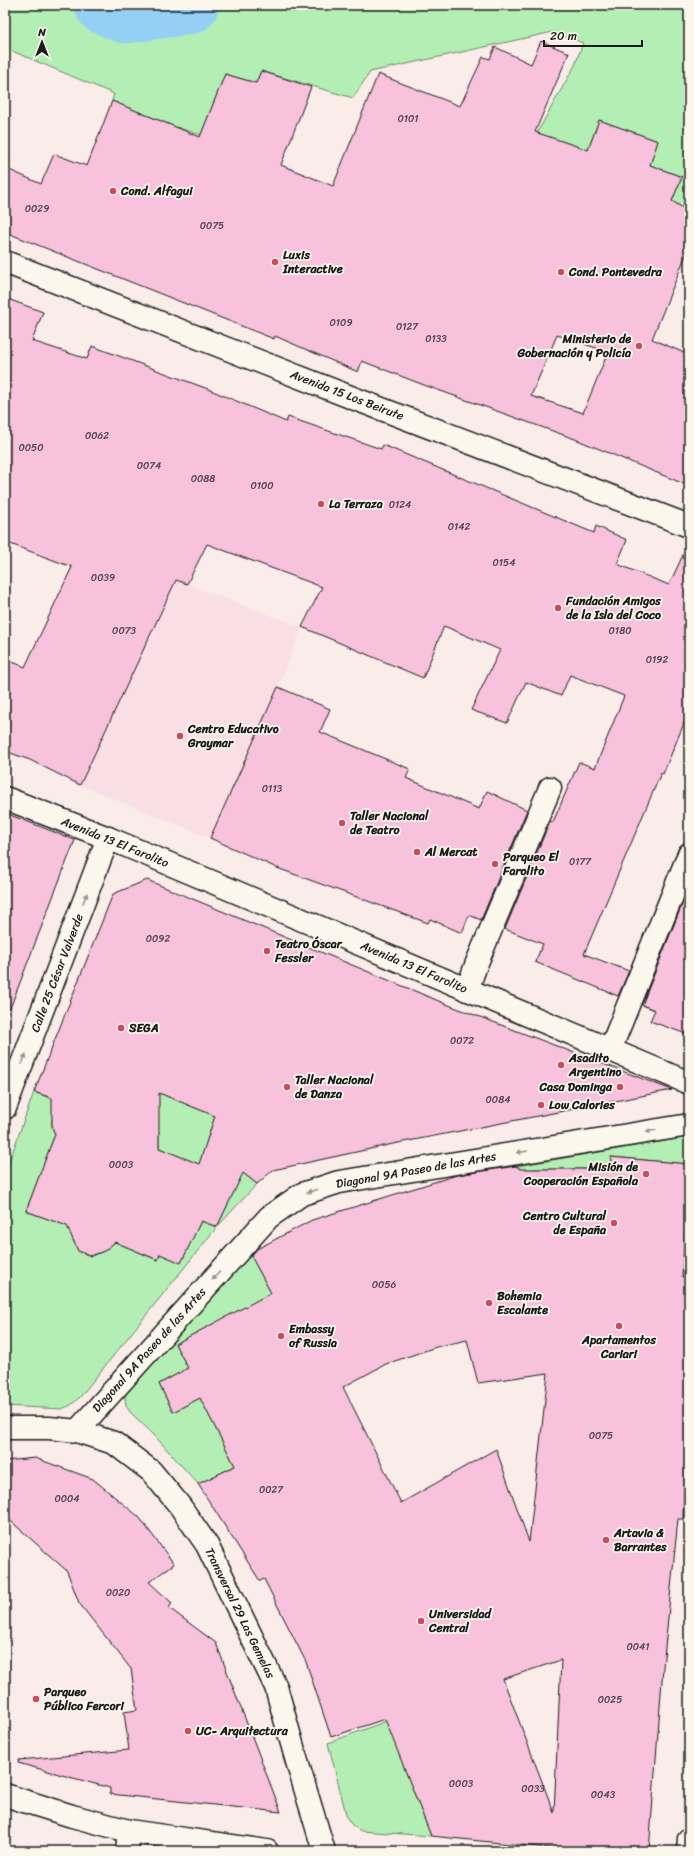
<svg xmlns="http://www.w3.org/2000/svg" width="694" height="1856" viewBox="0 0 694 1856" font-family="Sriracha,sans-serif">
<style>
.built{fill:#f9dfe5}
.green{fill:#b3efb4;stroke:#688668}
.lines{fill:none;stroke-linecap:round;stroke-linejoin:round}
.river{stroke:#93d0f4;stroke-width:59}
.building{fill:#f8c2dc;stroke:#1c1c1c;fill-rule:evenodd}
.minor-casing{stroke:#1c1c1c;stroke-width:25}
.minor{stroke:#fbf7ec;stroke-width:22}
.oneway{fill:#97948e}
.poi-dot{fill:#d1495b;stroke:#fbf7ec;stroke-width:1.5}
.labels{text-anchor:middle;stroke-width:3.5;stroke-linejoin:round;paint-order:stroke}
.number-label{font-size:10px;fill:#53464c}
.poi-label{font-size:12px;font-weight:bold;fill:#1c1c1c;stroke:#fbf7ec;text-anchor:start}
.street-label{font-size:12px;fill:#1c1c1c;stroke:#fbf7ec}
</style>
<rect width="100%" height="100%" fill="#faece9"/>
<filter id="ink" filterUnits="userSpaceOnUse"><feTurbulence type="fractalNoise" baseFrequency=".025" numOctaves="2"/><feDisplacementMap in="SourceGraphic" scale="8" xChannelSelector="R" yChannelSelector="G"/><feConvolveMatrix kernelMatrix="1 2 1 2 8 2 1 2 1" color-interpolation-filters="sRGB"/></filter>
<g filter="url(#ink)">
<!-- built -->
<polygon class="built" points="176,580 302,627 278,687 210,838 80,785"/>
<!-- green -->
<g class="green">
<polygon points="5,5 689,5 689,212 672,201 682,177 650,165 658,141 599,120 588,150 537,133 575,65 583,43 553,32 370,72 353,98 261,71 256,83 225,74 201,135 176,127 112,101 114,94 5,48"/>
<path d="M34,1092L70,1106C56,1112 46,1116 55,1134L26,1211L73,1228V1240L78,1251L91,1256L104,1251L115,1242L157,1260L160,1254L181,1262L201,1221L217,1227L239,1181L159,1148V1133L156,1122L157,1092L215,1116L206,1144L257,1184L217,1227L80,1397L71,1405L62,1409L5,1406V1173Z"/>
<polygon points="689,1137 689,1164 611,1157 610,1169 533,1169 533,1178 517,1166"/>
<polygon points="689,1179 689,1278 682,1277"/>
<polygon points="250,1253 277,1304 213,1324 175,1344 188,1368 159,1384 173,1412 200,1398 235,1466 198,1484 153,1434 131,1413 126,1406 125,1397 129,1387"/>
<polygon points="387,1721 431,1836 361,1831 352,1825 347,1818 328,1743"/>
</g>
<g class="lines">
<!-- river -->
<polyline class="river" points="104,5 125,14 189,5"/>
</g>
<!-- building -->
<g class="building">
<path d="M541,41L569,53L535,132L588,150L599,120L658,141L650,165L682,177L672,201L689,212V247L652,339L689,355V486L575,439L424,385L362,361L358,372L275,336L274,339L5,232V168L41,184L54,154L87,166L112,101L200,137L225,74L256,83L261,71L311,87L281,165L333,186L378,74L460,106L483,57L490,59L495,47L531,64ZM557,335L608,352L583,413L531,396Z"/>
<polygon points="5,298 43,312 32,341 87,359 92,346 208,389 286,422 288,417 381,449 383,445 594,533 596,526 627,540 617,564 669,585 689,542 689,711 663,774 661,773 584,954 629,971 618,996 535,962 543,944 505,929 550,821 553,822 579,762 595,768 624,696 570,675 561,696 526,682 507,723 471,710 500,650 444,626 423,678 302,627 322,587 207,544 187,584 176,580 80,785 30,760 5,751 5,659 25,667 72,567 5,542"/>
<polygon points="278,687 330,709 320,732 410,769 406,778 479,809 487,791 527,810 481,920 469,915 462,933 430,919 428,923 277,868 210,838"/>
<polygon points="5,813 75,840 7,1016 5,1016"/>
<path d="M147,880L446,1004L672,1090L393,1144L273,1170L257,1184L243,1173L217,1227L201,1221L181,1263L160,1254L158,1260L115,1242L104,1251L91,1256L78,1251L67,1226L26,1211L55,1134L52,1127V1098L34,1092L113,894ZM159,1093L215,1116L199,1164L159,1148Z"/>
<polygon points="689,887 689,1035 650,1021 655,1010 642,1005"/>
<path d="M611,1157L689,1164L682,1277L689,1278V1445L684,1488L683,1519H678L663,1667L649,1851H579L431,1836L385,1719L331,1737L306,1662L264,1579L260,1581L198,1484L235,1466L200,1398L173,1412L159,1384L188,1368L175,1344L271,1293L251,1256L257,1249L312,1220L457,1175L516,1166L520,1169H610ZM467,1340L478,1383L548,1373L529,1542L496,1449L401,1503L343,1387L386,1364L436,1347ZM561,1660L554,1813L503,1679Z"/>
<polygon points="35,1458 93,1479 139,1517 174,1564 149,1582 172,1603 169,1608 216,1643 281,1812 110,1794 110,1788 18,1763 19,1760 129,1750 124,1712 137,1710 131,1669 79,1603 67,1571 5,1516 5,1461"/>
</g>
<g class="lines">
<!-- minor casing -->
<g class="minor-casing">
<g id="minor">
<polyline points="5,262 358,400 689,526"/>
<polyline points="5,798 108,838 689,1083"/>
<polyline points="467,990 476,965 550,788"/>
<polyline points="610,1050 689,854"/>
<polyline points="5,1108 108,838"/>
<polyline points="5,1428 49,1428 77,1431 114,1443 151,1471 180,1506 207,1545 276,1687 298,1765 324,1851"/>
<polyline points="77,1431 269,1217 302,1194 339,1182 689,1125"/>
<polyline points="5,1795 72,1816 129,1831 267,1851"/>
<polyline points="127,1851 129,1831"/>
<polyline points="688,1851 689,1839"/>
</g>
</g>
<!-- minor -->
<use href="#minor" class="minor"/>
</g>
<!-- one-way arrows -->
<defs><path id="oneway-solid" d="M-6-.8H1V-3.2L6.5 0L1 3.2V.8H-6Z"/></defs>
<g class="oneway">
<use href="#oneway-solid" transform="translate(85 898) rotate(-69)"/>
<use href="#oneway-solid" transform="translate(24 1059) rotate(-69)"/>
<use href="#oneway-solid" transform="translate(651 1131) rotate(171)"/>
<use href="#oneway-solid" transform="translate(522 1152) rotate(171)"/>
<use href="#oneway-solid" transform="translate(312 1191) rotate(162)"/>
<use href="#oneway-solid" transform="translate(216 1276) rotate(132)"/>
</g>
</g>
<!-- markers -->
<g class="poi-dot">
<circle cx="113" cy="191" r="4"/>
<circle cx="275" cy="262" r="4"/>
<circle cx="561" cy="272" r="4"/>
<circle cx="639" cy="346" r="4"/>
<circle cx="321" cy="504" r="4"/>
<circle cx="558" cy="608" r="4"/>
<circle cx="180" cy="736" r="4"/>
<circle cx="342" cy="823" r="4"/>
<circle cx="417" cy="852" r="4"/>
<circle cx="495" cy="864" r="4"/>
<circle cx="267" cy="951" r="4"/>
<circle cx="121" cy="1028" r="4"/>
<circle cx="561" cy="1065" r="4"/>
<circle cx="287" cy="1087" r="4"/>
<circle cx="620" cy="1087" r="4"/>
<circle cx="541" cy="1105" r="4"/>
<circle cx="646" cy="1174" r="4"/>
<circle cx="614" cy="1223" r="4"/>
<circle cx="489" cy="1303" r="4"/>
<circle cx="619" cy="1326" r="4"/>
<circle cx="281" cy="1336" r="4"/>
<circle cx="606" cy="1540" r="4"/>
<circle cx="421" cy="1621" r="4"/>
<circle cx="36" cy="1699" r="4"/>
<circle cx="188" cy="1731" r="4"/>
</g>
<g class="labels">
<!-- number labels -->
<g class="number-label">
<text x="408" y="122">0101</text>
<text x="37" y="212">0029</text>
<text x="212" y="229">0075</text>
<text x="341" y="326">0109</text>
<text x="407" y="330">0127</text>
<text x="436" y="342">0133</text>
<text x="97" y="439">0062</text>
<text x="31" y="451">0050</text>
<text x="149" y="469">0074</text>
<text x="203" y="482">0088</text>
<text x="262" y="489">0100</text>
<text x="400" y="508">0124</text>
<text x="459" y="530">0142</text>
<text x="504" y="566">0154</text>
<text x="103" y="581">0039</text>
<text x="124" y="634">0073</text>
<text x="620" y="634">0180</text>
<text x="657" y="663">0192</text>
<text x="272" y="792">0113</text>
<text x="580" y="865">0177</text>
<text x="158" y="942">0092</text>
<text x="462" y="1044">0072</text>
<text x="498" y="1103">0084</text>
<text x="121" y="1168">0003</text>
<text x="384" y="1288">0056</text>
<text x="601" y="1439">0075</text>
<text x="271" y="1493">0027</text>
<text x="67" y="1502">0004</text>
<text x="118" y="1596">0020</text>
<text x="638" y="1650">0041</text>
<text x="610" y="1703">0025</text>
<text x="461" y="1787">0003</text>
<text x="533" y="1792">0033</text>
<text x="603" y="1798">0043</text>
</g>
<!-- poi labels -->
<g class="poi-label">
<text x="121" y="195">Cond. Alfagui</text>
<text x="283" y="259">Luxis<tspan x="283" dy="14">Interactive</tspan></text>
<text x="569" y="276">Cond. Pontevedra</text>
<text x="631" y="343" text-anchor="end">Ministerio de<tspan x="631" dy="14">Gobernación y Policía</tspan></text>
<text x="329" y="508">La Terraza</text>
<text x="566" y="605">Fundación Amigos<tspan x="566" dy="14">de la Isla del Coco</tspan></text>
<text x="188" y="733">Centro Educativo<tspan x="188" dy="14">Graymar</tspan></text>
<text x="350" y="820">Taller Nacional<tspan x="350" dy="14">de Teatro</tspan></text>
<text x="425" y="856">Al Mercat</text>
<text x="503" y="861">Parqueo El<tspan x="503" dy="14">Farolito</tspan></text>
<text x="275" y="948">Teatro Óscar<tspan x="275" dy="14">Fessler</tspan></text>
<text x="129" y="1032">SEGA</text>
<text x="569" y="1062">Asadito<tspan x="569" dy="14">Argentino</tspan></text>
<text x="295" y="1084">Taller Nacional<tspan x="295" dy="14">de Danza</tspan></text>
<text x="612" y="1091" text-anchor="end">Casa Dominga</text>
<text x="549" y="1109">Low Calories</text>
<text x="638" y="1171" text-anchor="end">Misión de<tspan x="638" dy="14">Cooperación Española</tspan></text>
<text x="606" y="1220" text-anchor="end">Centro Cultural<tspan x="606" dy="14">de España</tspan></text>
<text x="497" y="1300">Bohemia<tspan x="497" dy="14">Escalante</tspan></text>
<text x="289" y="1333">Embassy<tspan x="289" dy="14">of Russia</tspan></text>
<text x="619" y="1344" text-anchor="middle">Apartamentos<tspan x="619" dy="14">Cariari</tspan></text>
<text x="614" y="1537">Artavia &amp;<tspan x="614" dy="14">Barrantes</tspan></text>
<text x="429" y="1618">Universidad<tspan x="429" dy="14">Central</tspan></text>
<text x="44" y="1696">Parqueo<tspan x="44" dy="14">Público Fercori</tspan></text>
<text x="196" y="1735">UC- Arquitectura</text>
</g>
<!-- street labels -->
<g class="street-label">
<text transform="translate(347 395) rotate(21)" y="4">Avenida 15 Los Beirute</text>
<text transform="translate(115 842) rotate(22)" y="4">Avenida 13 El Farolito</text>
<text transform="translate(414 967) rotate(23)" y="4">Avenida 13 El Farolito</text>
<text transform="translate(57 973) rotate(-69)" y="4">Calle 25 César Valverde</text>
<text transform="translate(416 1170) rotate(-10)" y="4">Diagonal 9A Paseo de las Artes</text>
<text transform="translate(149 1350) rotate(-48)" y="4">Diagonal 9A Paseo de las Artes</text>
<text transform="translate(240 1613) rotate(64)" y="4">Transversal 29 Las Gemelas</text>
</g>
</g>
<!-- margin -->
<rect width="694" height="1856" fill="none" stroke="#fbf7ec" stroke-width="20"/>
<rect x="10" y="10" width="674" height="1836" fill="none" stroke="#1c1c1c" stroke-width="1.5" filter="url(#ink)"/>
<!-- north arrow -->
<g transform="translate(42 42)" stroke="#fbf7ec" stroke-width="3" paint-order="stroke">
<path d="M0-3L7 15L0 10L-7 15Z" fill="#1c1c1c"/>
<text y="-6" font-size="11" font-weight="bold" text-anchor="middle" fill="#1c1c1c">N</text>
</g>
<!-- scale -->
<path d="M544 40v6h98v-6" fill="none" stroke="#1c1c1c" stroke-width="2"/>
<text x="550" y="40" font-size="12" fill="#1c1c1c" stroke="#fbf7ec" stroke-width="3" paint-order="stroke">20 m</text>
</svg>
